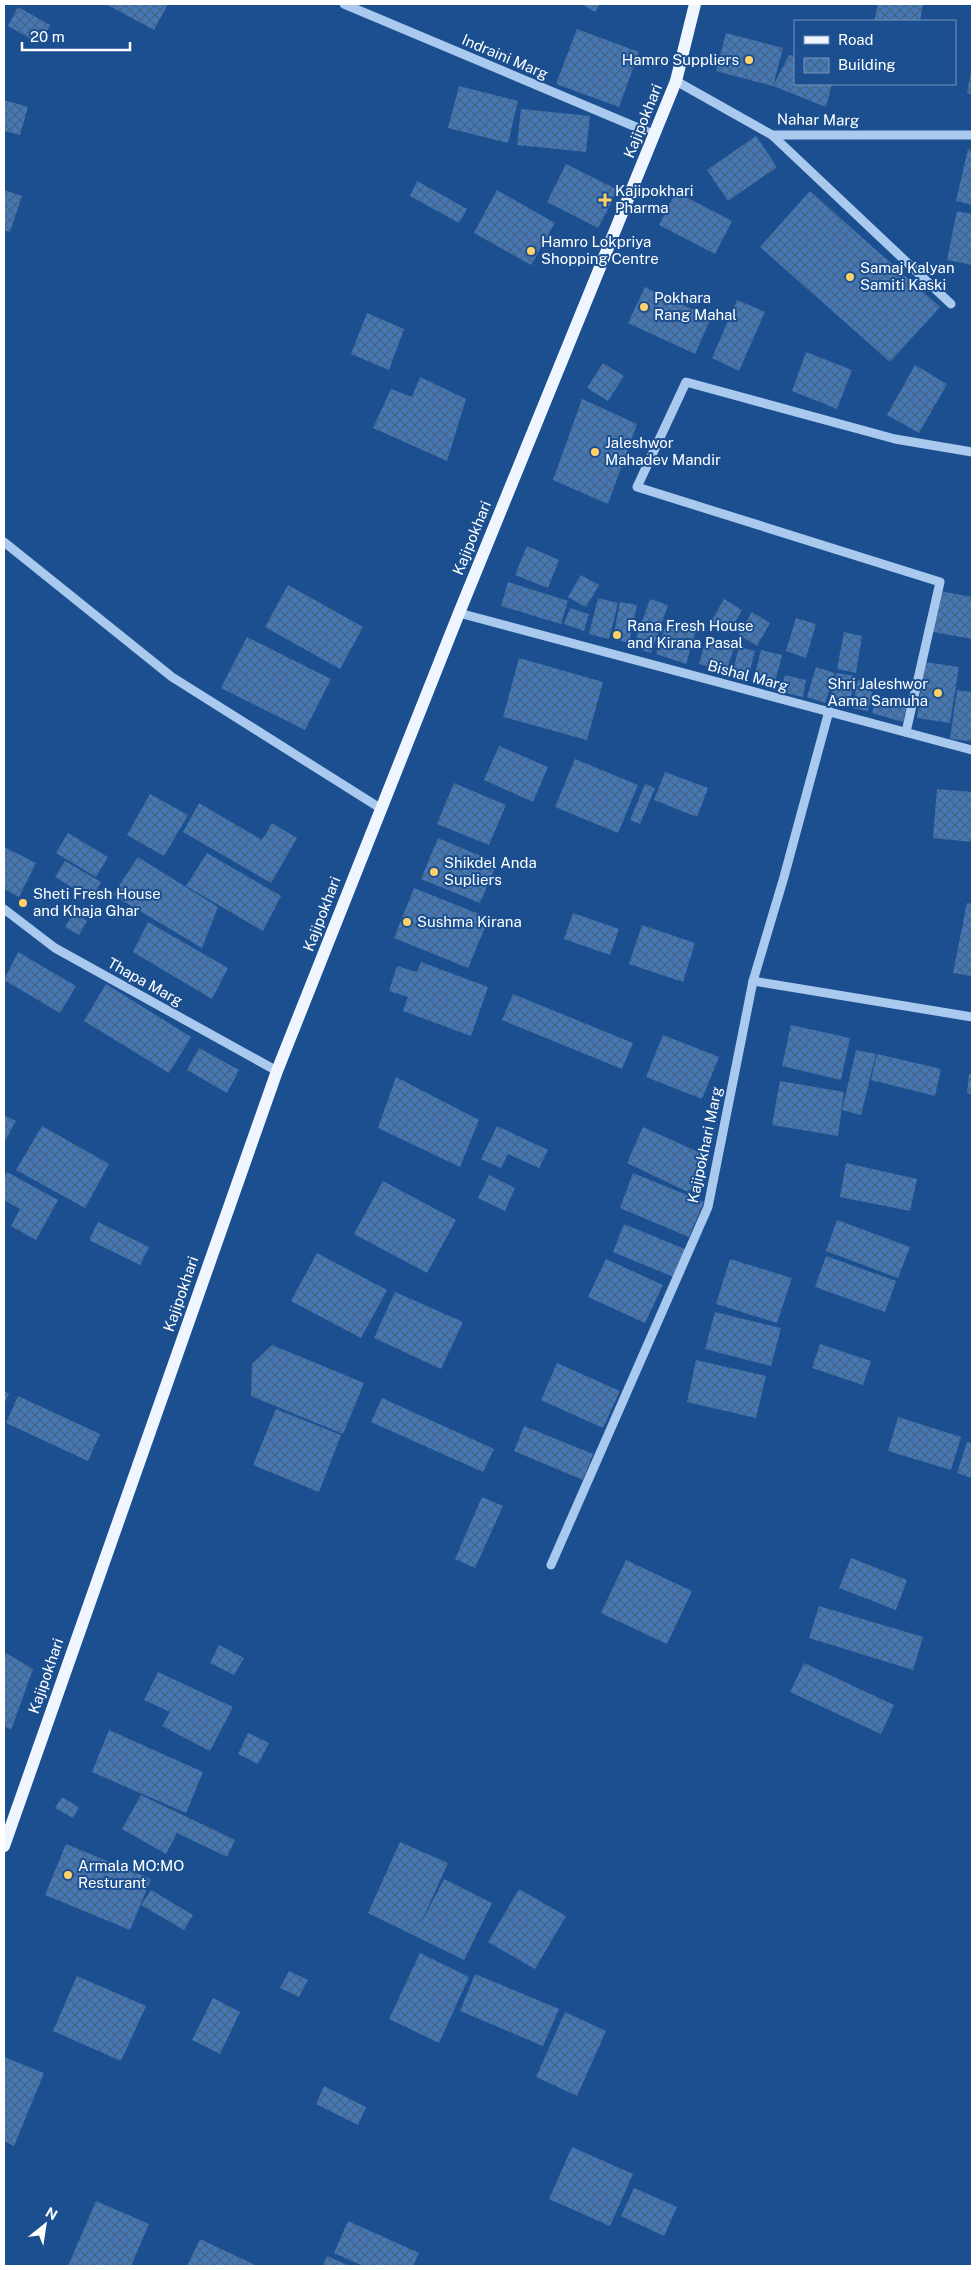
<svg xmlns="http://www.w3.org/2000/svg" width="976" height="2270" viewBox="0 0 976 2270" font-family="'Public Sans',sans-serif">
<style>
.building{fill:url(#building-cross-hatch)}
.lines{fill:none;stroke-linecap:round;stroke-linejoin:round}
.minor{stroke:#a9c9ee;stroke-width:9}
.major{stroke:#f0f6ff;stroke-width:12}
.poi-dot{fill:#ffd166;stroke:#1b4f8f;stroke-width:2}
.labels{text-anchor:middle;stroke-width:4;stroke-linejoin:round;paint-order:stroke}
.street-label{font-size:15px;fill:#fff;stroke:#1b4f8f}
.poi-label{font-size:15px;fill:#fff;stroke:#1b4f8f;text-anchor:start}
</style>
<defs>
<pattern id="building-cross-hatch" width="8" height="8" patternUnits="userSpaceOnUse" patternTransform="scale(1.25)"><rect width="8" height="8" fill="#4478b7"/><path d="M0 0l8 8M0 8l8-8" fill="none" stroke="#486282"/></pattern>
</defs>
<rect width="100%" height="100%" fill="#1b4f8f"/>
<!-- building -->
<g class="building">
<polygon points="106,4 168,4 154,30"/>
<polygon points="581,4 600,4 595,12"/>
<polygon points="878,4 923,4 920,21 874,21"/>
<polygon points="18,7 50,25 40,44 8,26"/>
<polygon points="577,29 639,52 619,107 556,84"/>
<polygon points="726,33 783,48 773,86 789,55 795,56 795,84 832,84 826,107 773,86 716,71"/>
<polygon points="971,72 972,72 972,94 967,93"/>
<polygon points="459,86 518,101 508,143 448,128"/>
<polygon points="4,100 28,107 20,135 4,131"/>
<polygon points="521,109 590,116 586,152 517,145"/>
<polygon points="756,136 777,167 728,201 707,170"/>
<polygon points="968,149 972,150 972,205 956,201"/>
<polygon points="566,164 618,190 598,228 547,202"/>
<polygon points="417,181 467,209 459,223 410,196"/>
<polygon points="4,190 22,196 10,232 4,230"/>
<polygon points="497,190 555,223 531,265 474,233"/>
<polygon points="810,191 940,307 890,362 760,247"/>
<polygon points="676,192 732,221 715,254 659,225"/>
<polygon points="957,211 972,214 972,265 947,260"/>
<polygon points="645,287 711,318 695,354 628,323"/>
<polygon points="737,300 765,312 739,371 712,358"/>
<polygon points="367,313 404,329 389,370 351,354"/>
<polygon points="806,352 852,370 837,409 792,391"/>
<polygon points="603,363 624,376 608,401 587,388"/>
<polygon points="915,365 947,384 919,433 887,415"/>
<polygon points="420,377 466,399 447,461 373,428 391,389 412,397"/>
<polygon points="582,399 637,424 608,504 553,480"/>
<polygon points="527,546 559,560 548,588 515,575"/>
<polygon points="581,575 599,585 586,607 568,597"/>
<polygon points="508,582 568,601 561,624 501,606"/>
<polygon points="288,585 363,627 340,669 265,627"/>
<polygon points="940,591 972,597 972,639 933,632"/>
<polygon points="598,598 618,603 609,639 589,634"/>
<polygon points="650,599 668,605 651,653 633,647"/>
<polygon points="724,599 742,610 729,633 711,622"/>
<polygon points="620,602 637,605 629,643 613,639"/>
<polygon points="570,608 589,614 584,631 564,624"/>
<polygon points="752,612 770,623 757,646 739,635"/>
<polygon points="668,618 697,628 686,664 656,654"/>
<polygon points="796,618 816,624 806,658 786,651"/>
<polygon points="844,632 862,636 856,673 837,669"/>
<polygon points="707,636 735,645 726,672 699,664"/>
<polygon points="247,637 331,679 305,730 221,688"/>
<polygon points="739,647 755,651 748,678 732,674"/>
<polygon points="761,650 782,655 774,687 753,682"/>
<polygon points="519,658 603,682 587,740 503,717"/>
<polygon points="925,662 959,667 950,723 917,718"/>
<polygon points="816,667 835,673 825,703 807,697"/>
<polygon points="836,673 855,676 849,707 830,704"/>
<polygon points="785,675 806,680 803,697 781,692"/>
<polygon points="858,680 874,683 868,711 852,708"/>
<polygon points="957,690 972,692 971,741 950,739"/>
<polygon points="877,695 908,704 903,722 872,713"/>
<polygon points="499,746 548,767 533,802 484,780"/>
<polygon points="575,759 638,785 618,833 555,807"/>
<polygon points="665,772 708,788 697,817 654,800"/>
<polygon points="454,783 506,805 489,845 437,824"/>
<polygon points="645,784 655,788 640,824 630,820"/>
<polygon points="937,789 972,792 972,842 933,838"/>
<polygon points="150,794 188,815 164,856 127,835"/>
<polygon points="199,803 262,840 272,823 297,838 271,883 183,832"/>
<polygon points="68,833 108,857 96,877 56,853"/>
<polygon points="438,838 497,863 480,903 421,879"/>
<polygon points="4,847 36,863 19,897 4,889"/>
<polygon points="207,853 281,896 263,931 186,886"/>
<polygon points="138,857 218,907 202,948 113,895"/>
<polygon points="65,861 101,882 91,899 55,877"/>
<polygon points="414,888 489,918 468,968 394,938"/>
<polygon points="967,903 972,904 972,976 953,973"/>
<polygon points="73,913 87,921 79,935 65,927"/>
<polygon points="573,913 619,929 610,955 564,939"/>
<polygon points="148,922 228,968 212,999 133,952"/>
<polygon points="642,925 695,943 683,982 629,964"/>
<polygon points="18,952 76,986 60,1013 4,980"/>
<polygon points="421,962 488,987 471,1036 403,1011 408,997 389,991 397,966 417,972"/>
<polygon points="106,984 191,1037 169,1073 84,1021"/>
<polygon points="513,994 633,1043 622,1069 502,1020"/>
<polygon points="791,1025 850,1038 841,1080 782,1066"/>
<polygon points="663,1035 719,1057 702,1099 646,1077"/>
<polygon points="199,1048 239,1070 227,1093 187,1070"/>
<polygon points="856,1050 876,1054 861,1115 842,1110"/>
<polygon points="877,1054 941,1069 935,1096 871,1080"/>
<polygon points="969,1074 972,1074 972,1094 967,1093"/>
<polygon points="396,1077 479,1120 460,1167 378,1128"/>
<polygon points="780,1081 844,1092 838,1136 772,1125"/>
<polygon points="4,1115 16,1121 4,1143"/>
<polygon points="42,1126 109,1164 85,1208 16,1170"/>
<polygon points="497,1126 548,1150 539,1168 508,1154 501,1168 481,1159"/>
<polygon points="643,1127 707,1156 690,1193 627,1163"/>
<polygon points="846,1163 917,1179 910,1211 840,1197"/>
<polygon points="7,1172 58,1200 36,1240 11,1226 20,1209 4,1200 4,1177"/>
<polygon points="633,1173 704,1202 689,1237 620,1208"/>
<polygon points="489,1175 515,1188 505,1211 478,1198"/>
<polygon points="383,1181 456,1220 427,1273 354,1234"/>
<polygon points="837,1220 910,1247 898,1278 826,1251"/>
<polygon points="98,1222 149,1247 140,1265 89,1240"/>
<polygon points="624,1224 687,1250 676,1278 613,1252"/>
<polygon points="317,1253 387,1290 361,1338 291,1301"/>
<polygon points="826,1256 896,1281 885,1312 815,1287"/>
<polygon points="606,1259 663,1285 645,1323 588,1297"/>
<polygon points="730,1259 792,1278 777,1323 716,1304"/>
<polygon points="395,1292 463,1322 441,1369 374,1338"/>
<polygon points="715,1312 781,1328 771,1366 705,1349"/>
<polygon points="820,1344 871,1361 863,1385 812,1368"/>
<polygon points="272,1345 364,1383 343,1434 251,1396 252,1364"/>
<polygon points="696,1360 766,1376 756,1418 687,1402"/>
<polygon points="557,1363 620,1391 603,1428 541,1400"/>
<polygon points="4,1391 9,1394 4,1404"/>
<polygon points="18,1396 100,1434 88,1461 6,1423"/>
<polygon points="382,1398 494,1449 483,1472 371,1422"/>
<polygon points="276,1409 341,1435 319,1492 253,1465"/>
<polygon points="898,1417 961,1437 951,1470 888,1451"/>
<polygon points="524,1426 593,1454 583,1480 514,1451"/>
<polygon points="967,1442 972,1443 972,1478 957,1473"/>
<polygon points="482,1497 503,1506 475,1568 455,1559"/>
<polygon points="851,1558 907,1580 896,1610 839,1588"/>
<polygon points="626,1560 692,1591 667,1644 601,1613"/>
<polygon points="819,1606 923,1637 913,1670 809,1638"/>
<polygon points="219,1645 244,1658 234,1675 210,1663"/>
<polygon points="4,1652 33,1669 11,1730 4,1726"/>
<polygon points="804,1663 894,1705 881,1734 790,1692"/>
<polygon points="158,1672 233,1707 210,1751 162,1726 170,1712 144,1700"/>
<polygon points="109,1730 203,1772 186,1813 92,1772"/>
<polygon points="248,1733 269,1743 258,1764 238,1754"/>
<polygon points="141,1795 235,1840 227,1857 177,1833 166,1854 122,1829"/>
<polygon points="62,1797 79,1807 73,1818 55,1808"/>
<polygon points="400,1842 448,1863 420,1925 444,1879 492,1903 464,1960 368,1913"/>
<polygon points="66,1844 151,1879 130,1930 45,1895"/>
<polygon points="519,1889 566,1916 535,1969 488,1942"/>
<polygon points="151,1890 193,1915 184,1930 141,1905"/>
<polygon points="420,1953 469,1977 439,2043 389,2019"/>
<polygon points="289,1971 308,1980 299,1997 280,1988"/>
<polygon points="475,1974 559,2009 543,2046 460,2011"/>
<polygon points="77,1976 146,2006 121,2061 53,2031"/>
<polygon points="213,1998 240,2012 220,2054 192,2040"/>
<polygon points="565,2012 606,2031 577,2096 536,2077"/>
<polygon points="4,2057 44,2073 14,2146 4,2141"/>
<polygon points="324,2086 366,2107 358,2125 316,2104"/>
<polygon points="572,2147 633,2174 610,2226 549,2199"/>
<polygon points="634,2188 677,2207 664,2236 621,2216"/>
<polygon points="96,2201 149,2224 131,2266 68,2266"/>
<polygon points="348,2221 419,2253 413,2266 363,2266 334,2253"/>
<polygon points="200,2239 257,2266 187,2266"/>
<polygon points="327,2256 350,2266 323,2266"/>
</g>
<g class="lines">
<!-- minor -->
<g class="minor">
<polyline points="344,4 655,135"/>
<polyline points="676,81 772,135 972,135"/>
<polyline points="772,135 951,304"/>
<polyline points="4,542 172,677 380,808"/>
<polyline points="459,613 972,750"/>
<polyline points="906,732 940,582 637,487 686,382 895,439 972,452"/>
<polyline points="4,909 55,948 277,1071"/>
<polyline points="753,981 972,1017"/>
<polyline points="551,1565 708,1207 753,981 784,877 829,711"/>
</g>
<!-- major -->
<polyline class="major" points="4,1846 277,1071 459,613 676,81 695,4"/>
</g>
<!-- markers -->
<g class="poi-dot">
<circle cx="749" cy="60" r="5"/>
<path d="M602.5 192.5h5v5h5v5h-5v5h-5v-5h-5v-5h5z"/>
<circle cx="531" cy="251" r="5"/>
<circle cx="850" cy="277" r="5"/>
<circle cx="644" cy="307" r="5"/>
<circle cx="595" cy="452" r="5"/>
<circle cx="617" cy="635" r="5"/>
<circle cx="938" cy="693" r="5"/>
<circle cx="434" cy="872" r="5"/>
<circle cx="23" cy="903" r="5"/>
<circle cx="407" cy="922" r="5"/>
<circle cx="68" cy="1875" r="5"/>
</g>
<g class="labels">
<!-- street labels -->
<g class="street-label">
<text transform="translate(505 57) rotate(23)" y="5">Indraini Marg</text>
<text transform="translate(818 120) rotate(1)" y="5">Nahar Marg</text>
<text transform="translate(643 121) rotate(-68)" y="5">Kajipokhari</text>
<text transform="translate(472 538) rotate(-68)" y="5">Kajipokhari</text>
<text transform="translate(748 676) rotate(15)" y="5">Bishal Marg</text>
<text transform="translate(322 914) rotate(-69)" y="5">Kajipokhari</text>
<text transform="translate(145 982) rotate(29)" y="5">Thapa Marg</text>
<text transform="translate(705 1145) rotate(-78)" y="5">Kajipokhari Marg</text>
<text transform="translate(181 1294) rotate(-71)" y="5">Kajipokhari</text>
<text transform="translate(46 1676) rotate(-71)" y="5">Kajipokhari</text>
</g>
<!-- poi labels -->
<g class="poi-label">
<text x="739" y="65" text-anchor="end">Hamro Suppliers</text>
<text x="615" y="196">Kajipokhari<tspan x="615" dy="17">Pharma</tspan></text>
<text x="541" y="247">Hamro Lokpriya<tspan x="541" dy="17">Shopping Centre</tspan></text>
<text x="860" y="273">Samaj Kalyan<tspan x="860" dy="17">Samiti Kaski</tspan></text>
<text x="654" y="303">Pokhara<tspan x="654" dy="17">Rang Mahal</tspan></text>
<text x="605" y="448">Jaleshwor<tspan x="605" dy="17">Mahadev Mandir</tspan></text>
<text x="627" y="631">Rana Fresh House<tspan x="627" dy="17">and Kirana Pasal</tspan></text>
<text x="928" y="689" text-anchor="end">Shri Jaleshwor<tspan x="928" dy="17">Aama Samuha</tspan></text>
<text x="444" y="868">Shikdel Anda<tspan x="444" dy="17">Supliers</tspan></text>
<text x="33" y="899">Sheti Fresh House<tspan x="33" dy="17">and Khaja Ghar</tspan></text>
<text x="417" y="927">Sushma Kirana</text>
<text x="78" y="1871">Armala MO:MO<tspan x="78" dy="17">Resturant</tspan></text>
</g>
</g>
<!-- border -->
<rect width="976" height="2270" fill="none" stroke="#ffffff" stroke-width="10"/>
<!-- legend -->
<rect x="794" y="20" width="162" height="65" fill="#1b4f8f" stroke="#7695bc"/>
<rect x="804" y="36" width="25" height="8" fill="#f0f6ff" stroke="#7695bc"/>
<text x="838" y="45" font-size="15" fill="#ffffff">Road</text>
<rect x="804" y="58" width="25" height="15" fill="url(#building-cross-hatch)" stroke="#7695bc"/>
<text x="838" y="70" font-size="15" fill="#ffffff">Building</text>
<!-- north arrow -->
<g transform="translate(45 2225) rotate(30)" stroke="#1b4f8f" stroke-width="4" paint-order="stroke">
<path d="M0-4L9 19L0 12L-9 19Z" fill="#ffffff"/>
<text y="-8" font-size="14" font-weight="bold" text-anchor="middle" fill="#ffffff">N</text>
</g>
<!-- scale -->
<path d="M22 42v8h108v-8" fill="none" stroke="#ffffff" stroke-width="2.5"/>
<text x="30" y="42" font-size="15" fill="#ffffff" stroke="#1b4f8f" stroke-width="4" paint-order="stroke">20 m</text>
</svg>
